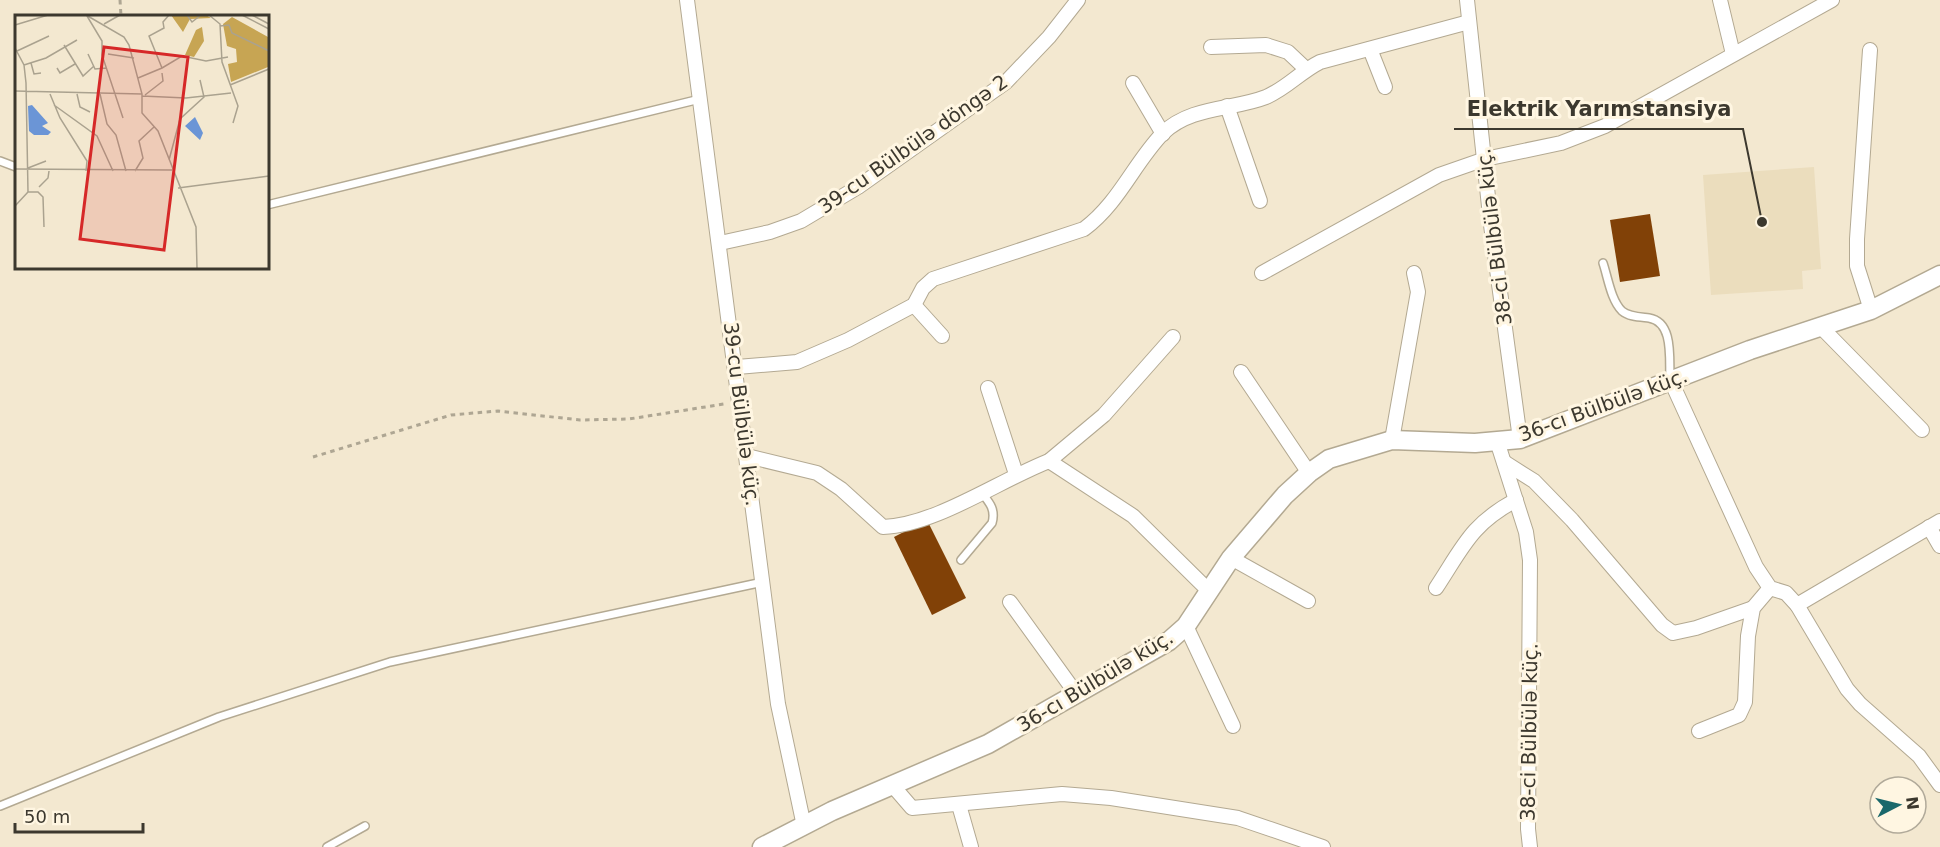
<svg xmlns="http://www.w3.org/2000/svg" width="1940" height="847" viewBox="0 0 1940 847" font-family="'DejaVu Sans',sans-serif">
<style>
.built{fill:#ebddbd}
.building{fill:#814107}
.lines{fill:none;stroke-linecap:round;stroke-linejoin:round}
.service-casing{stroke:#b3a992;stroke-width:10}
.minor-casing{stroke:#b3a992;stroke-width:16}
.tertiary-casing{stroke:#b3a992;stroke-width:21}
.path{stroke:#aea693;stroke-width:3;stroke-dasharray:4.5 4.5;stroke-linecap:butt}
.service{stroke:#fff;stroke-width:7}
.minor{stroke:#fff;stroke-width:14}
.tertiary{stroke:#fff;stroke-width:18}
.labels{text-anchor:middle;stroke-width:6;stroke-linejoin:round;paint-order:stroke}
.street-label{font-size:20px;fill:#3c382e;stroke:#fff6e2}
.inset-road{fill:none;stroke:#aaa28f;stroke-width:1.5}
.view{fill:#d62828;fill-opacity:0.15;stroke:#d62828;stroke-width:3}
.inset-edge{fill:none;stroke:#3c382e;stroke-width:3}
.leader{fill:none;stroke:#3c382e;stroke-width:2}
.callout-dot{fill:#3c382e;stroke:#fff6e2;stroke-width:2}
.callout-label{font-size:21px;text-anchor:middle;font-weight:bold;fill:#3c382e;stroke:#fff6e2;stroke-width:6;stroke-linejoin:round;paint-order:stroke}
</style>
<rect width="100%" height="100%" fill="#f3e8d0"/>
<!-- built -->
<polygon class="built" points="1814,167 1821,269 1802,271 1803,289 1711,295 1703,175"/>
<!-- building -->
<g class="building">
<polygon points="1650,214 1660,276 1620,282 1610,220"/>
<polygon points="927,520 966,598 932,615 894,537"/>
</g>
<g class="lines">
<!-- service casing -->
<g class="service-casing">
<g id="service">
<polyline points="0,161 16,167"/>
<polyline points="267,205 700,99"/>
<path d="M1603,263C1608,278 1611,300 1622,311C1629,317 1640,317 1649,318C1674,322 1669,359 1670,378"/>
<path d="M961,560L992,523C996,509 989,502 981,492"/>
<polyline points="0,806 219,717 390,662 763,582"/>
<polyline points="327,847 365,826"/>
</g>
</g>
<!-- minor casing -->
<g class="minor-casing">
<g id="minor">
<polyline points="687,0 778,704 804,826"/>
<polyline points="1467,0 1491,225 1520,439"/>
<polyline points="1720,0 1733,54"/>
<polyline points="1211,47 1266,45 1288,52 1306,69"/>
<polyline points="1370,49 1385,87"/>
<polyline points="1870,50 1857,239 1857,266 1871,310"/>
<polyline points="1133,83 1163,134"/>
<polyline points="1227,106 1260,201"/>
<polyline points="720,243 770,232 801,221 858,187 1006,82 1049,37 1078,0"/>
<polyline points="1262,273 1439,175 1485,159 1561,143 1605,126 1832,0"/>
<polyline points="914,305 942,336"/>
<polyline points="1821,327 1922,430"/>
<path d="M737,367L797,362L848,340L914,305L923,288L933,279L1084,229C1119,203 1134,163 1163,133C1191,106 1233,110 1266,97C1287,88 1300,72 1320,62L1469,22"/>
<polyline points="1241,372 1309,473"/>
<polyline points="1671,381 1756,567 1770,588 1786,593 1797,605 1940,521"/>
<polyline points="988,388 1016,474"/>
<polyline points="1392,440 1418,292 1414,273"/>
<polyline points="1497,441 1526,532 1530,560 1528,829 1530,847"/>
<path d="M747,456L817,473L841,489L883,527C936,525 998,481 1049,461L1133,516L1208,590"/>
<polyline points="1049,461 1104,415 1173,337"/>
<polyline points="1504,462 1534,481 1572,520 1662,625 1673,633 1696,628 1753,608"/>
<polyline points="1929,527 1940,546"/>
<polyline points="1231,558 1308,601"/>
<path d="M1436,588C1463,547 1471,524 1516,500"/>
<polyline points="1010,602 1075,692"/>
<polyline points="1797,605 1847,689 1860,704 1919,756 1940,785"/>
<polyline points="1186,626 1233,726"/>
<polyline points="1699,731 1739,715 1745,702 1748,636 1753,608 1770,588"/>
<polyline points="893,786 912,808 1062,794 1111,798 1238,818 1323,847"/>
<polyline points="959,805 971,847"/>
</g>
</g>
<!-- tertiary casing -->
<g class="tertiary-casing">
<polyline id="tertiary" points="762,847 832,811 988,744 1169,641 1186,626 1231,558 1285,495 1309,473 1329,459 1392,440 1475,443 1520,439 1750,350 1871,310 1940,275"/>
</g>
<!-- path -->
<g class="path">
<polyline points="120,0 121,16"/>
<polyline points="313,457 451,415 498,411 580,420 629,419 724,404"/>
</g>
<!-- service -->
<use href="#service" class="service"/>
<!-- minor -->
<use href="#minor" class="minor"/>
<!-- tertiary -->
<use href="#tertiary" class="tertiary"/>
</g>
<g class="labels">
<!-- street labels -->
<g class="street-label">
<text transform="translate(913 144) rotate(-35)" y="7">39-cu Bülbülə döngə 2</text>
<text transform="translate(1494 237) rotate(-97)" y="7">38-ci Bülbülə küç.</text>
<text transform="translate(1603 405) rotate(-20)" y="7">36-cı Bülbülə küç.</text>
<text transform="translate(742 414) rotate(83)" y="7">39-cu Bülbülə küç.</text>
<text transform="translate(1095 681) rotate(-31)" y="7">36-cı Bülbülə küç.</text>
<text transform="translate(1529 732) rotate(-89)" y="7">38-ci Bülbülə küç.</text>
</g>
</g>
<!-- overview -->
<g transform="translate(15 15)">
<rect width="254" height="254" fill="#f3e8d0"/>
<path d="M156,0H191L196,3L175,4L168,17ZM217,2L253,22V52L216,67L213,49L222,47L221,34L212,31L208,9ZM187,12L189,26L179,42L170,40L181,15Z" fill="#c7a553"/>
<path d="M17,90L33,108L27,111L36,117L33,120H19L14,116L13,91ZM180,102L188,118L185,125L170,111Z" fill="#6b95d6"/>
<path class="inset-road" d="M71,0L109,22L114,30L127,79V98L143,116L181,212L182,253M172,0L177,7L186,0M194,0L205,9L207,47L223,91L218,108M227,0L254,14M237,0L254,9M72,1L87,26V40L108,103M89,9L105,0M0,10L33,0M205,11L214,10L217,18L254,36M49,30L68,61L79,51M0,33L9,50L11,68L13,177L0,191M2,36L34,21M73,39L80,54L91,53M93,39L119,43M16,48L19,59L26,58M9,50L31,43L62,25M42,53L45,58L60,49M147,53L167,41L191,46L213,42M123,63L147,53L134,21L149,13L148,7L154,0M215,70L254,54M0,76L127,79M35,79L45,103L72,146L71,156M62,79L65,92L75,97M85,79L92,109L101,120L111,156M130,80L148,66L147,58M127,81L171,83L216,78M39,90L82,121L98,156M154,145L165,104L189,82L185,65M13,153L31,146M0,154L157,155M120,156L128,143L124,126L139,112M24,172L33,163L34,156M163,173L254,161M13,177H23L28,182L29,212"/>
<path class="view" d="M89,32L173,42L149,235L65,224Z"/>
<rect width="254" height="254" class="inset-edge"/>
</g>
<!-- callouts -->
<path class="leader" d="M1762 222L1743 129H1454"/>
<circle class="callout-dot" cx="1762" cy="222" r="6"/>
<g class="callout-label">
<text x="1599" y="116">Elektrik Yarımstansiya</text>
</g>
<!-- north arrow -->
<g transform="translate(1898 805) rotate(83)"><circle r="28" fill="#fff6e2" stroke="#b1aa9a" stroke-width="1.5"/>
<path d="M0-4.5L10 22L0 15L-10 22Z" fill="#1a686b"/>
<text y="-9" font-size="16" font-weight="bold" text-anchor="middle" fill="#3c382e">N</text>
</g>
<!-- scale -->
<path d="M15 823v9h128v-9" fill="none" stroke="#3c382e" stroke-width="3"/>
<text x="24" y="823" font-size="18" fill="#3c382e" stroke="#fff6e2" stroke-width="4.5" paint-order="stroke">50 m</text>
</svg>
